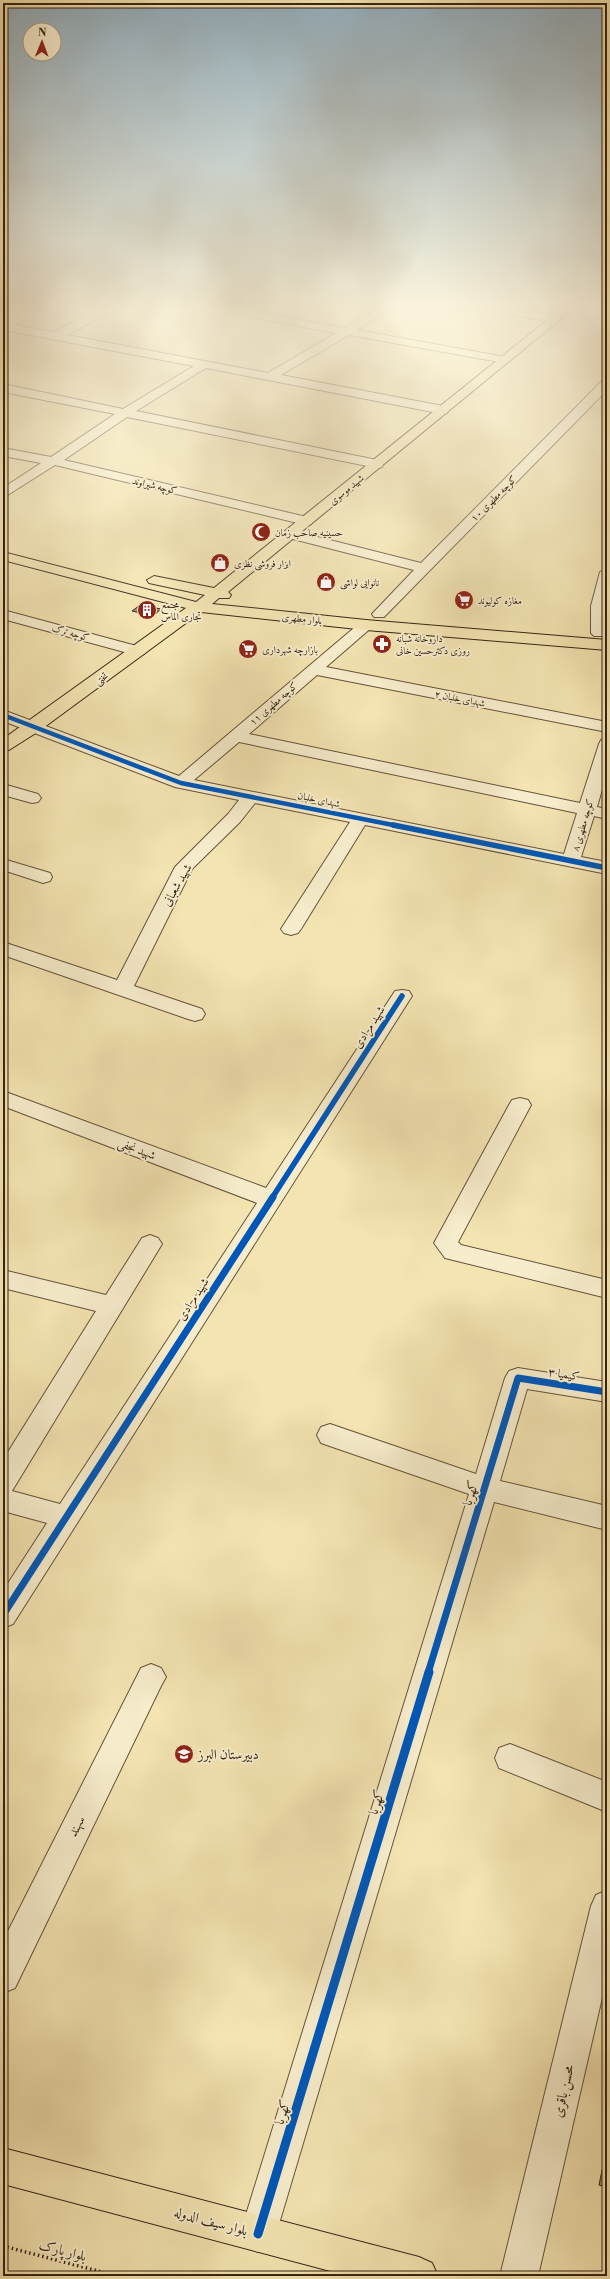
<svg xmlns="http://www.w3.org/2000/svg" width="610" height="2279" viewBox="0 0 610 2279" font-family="'Libre Bodoni',Amiri,serif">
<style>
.building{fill:#988765;stroke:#362313}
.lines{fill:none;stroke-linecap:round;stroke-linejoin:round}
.minor-casing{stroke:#65533a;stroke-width:2}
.major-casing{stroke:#362313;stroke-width:2}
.path{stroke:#362313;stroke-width:3.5;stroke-dasharray:1.5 3;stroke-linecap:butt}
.minor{fill:#f7edcc;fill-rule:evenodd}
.major{fill:#f3e4b1;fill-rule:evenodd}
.cycleway-far3-casing{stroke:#f7edcc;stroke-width:6}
.cycleway-far2-casing{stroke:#f7edcc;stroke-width:8}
.cycleway-far1-casing{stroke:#f7edcc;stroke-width:10}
.cycleway-casing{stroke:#f7edcc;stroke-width:12}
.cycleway-far3{stroke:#0057b8;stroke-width:4.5}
.cycleway-far2{stroke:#0057b8;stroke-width:5.5}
.cycleway-far1{stroke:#0057b8;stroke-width:7}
.cycleway{stroke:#0057b8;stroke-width:9}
.labels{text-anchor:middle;stroke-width:4;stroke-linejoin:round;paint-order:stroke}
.far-street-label{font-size:10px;fill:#362313;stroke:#f7edcc}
.far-poi-label{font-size:10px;fill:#362313;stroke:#f7edcc;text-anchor:start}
.street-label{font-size:12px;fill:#362313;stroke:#f7edcc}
.near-street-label{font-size:14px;fill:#362313;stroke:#f7edcc}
.near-poi-label{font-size:14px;fill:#362313;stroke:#f7edcc;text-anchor:start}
</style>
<rect width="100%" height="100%" fill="#f3e4b1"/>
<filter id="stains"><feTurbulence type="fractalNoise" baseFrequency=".005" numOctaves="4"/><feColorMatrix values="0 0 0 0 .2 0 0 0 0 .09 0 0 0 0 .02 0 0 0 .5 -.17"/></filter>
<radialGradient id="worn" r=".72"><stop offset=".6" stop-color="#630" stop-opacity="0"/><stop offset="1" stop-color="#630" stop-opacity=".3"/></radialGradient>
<!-- building -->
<g class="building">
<polygon points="140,605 161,609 153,616 132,611"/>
<polygon points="607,2146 607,2188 599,2185"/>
</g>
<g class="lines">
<!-- minor casing -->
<g class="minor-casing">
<g id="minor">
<polygon points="30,308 42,308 15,325 54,332 102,308 115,308 114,310 67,335 268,373 336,333 219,311 214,308 235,308 345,328 379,308 391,308 357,330 505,357 511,360 505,363 349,335 281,375 443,406 447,407 449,410 447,413 443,414 206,368 136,411 382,461 383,464 382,467 377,468 127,417 64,460 311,518 313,521 311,524 306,525 55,465 3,498 3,488 41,463 3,456 3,448 51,457 115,414 3,392 3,384 123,409 194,366 3,330 3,322"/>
<polygon points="607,379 607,390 384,617 374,617 372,614 414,570 285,537 283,534 290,530 421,563 603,380"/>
<polygon points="607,568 607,633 604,636 594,636 591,633 591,606 600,572"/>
<polygon points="3,610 144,648 147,651 144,654 139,656 3,619"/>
<path d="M366,620L371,622L374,625L371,628L326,667L607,722V732L317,675L249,734L580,803L599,744L601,740L607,739V772L597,807L607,809V819L594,816L581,857L607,862V874L365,825L301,929L298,933L291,935L284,933L281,929L350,822L255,803L240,822L192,869L134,986L202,1009L205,1014L202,1019L195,1021L188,1019L3,955V942L117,980L175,867L228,814L239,800L175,787L3,721V710L179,776L361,622ZM239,742L577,813L564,854L194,780Z"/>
<polygon points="3,784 38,794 41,798 38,802 32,803 3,795"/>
<polygon points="3,859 50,873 52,877 50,881 43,883 3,870"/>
<polygon points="402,990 409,991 412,996 13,1624 3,1628 3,1591 47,1523 3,1511 3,1460 96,1311 3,1288 3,1270 106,1295 142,1238 150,1235 158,1238 162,1244 12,1491 60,1504 257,1203 3,1106 3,1091 266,1188 395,991"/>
<polygon points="520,1098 528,1100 531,1105 458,1242 461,1245 607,1280 607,1298 445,1258 434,1243 509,1105 512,1100"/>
<polygon points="518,1368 607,1382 607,1402 527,1389 500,1481 607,1506 607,1530 494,1502 276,2234 271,2247 258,2252 245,2247 240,2234 469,1494 321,1443 317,1435 321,1427 330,1424 476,1474 505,1378 509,1371"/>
<polygon points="151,1664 161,1668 166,1677 161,1686 15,1988 3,1993 3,1941 141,1668"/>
<polygon points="510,1744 607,1782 607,1812 499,1768 495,1758 499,1748"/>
<polygon points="607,1890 607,1976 538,2276 500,2276 591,1906 596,1895"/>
</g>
</g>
<!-- major casing -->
<g class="major-casing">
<g id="major">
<polygon points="489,308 510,308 553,315 563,308 574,308 228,592 231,595 229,598 219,598 212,604 366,620 607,640 607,650 366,630 201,612 39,731 9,750 3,751 3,739 186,608 3,560 3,552 196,602 205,595 149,583 147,580 154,576 214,588 546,321 494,311"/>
<polygon points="3,2148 419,2257 432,2263 438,2276 349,2276 3,2184"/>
</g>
</g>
<!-- path -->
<polyline class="path" points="3,2246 117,2276"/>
<!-- minor -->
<use href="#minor" class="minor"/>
<!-- major -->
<use href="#major" class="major"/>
<!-- cycleway-far3 casing -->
<g class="cycleway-far3-casing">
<polyline id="cycleway-far3" points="3,715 181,783 398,826"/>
</g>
<!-- cycleway-far2 casing -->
<g class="cycleway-far2-casing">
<g id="cycleway-far2">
<polyline points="393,825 607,868"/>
<polyline points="272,1198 402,996"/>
</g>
</g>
<!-- cycleway-far1 casing -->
<g class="cycleway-far1-casing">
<g id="cycleway-far1">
<polyline points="3,1615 273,1197"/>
<polyline points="428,1673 518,1378 607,1392"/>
</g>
</g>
<!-- cycleway casing -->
<g class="cycleway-casing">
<polyline id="cycleway" points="258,2234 429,1672"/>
</g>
<!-- cycleway-far3 -->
<use href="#cycleway-far3" class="cycleway-far3"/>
<!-- cycleway-far2 -->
<use href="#cycleway-far2" class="cycleway-far2"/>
<!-- cycleway-far1 -->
<use href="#cycleway-far1" class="cycleway-far1"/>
<!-- cycleway -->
<use href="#cycleway" class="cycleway"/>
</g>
<!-- sky -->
<linearGradient id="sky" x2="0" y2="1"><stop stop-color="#93adbc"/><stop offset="0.49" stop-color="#faf3dc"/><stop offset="1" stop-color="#faf3dc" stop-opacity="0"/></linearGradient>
<rect width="610" height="627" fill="url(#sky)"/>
<!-- icons -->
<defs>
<g id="mosque-disc" transform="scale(1)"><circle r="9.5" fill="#8f2418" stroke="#f7edcc"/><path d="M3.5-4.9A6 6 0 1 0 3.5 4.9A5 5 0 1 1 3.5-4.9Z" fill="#fff"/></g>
<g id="shop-disc" transform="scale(1)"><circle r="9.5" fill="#8f2418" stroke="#f7edcc"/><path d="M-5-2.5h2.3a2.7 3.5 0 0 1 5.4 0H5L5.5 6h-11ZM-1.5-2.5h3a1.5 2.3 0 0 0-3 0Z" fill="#fff"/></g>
<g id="supermarket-disc" transform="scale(1)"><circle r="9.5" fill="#8f2418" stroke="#f7edcc"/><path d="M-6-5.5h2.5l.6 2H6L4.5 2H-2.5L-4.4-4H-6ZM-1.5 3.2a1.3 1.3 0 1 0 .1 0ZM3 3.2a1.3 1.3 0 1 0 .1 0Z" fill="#fff"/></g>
<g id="building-disc" transform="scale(1)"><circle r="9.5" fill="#8f2418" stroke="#f7edcc"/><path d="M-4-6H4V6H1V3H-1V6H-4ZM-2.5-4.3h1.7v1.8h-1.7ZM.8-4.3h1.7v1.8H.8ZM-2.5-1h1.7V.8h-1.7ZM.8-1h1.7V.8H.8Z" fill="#fff"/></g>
<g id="pharmacy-disc" transform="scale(1)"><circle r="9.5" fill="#8f2418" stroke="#f7edcc"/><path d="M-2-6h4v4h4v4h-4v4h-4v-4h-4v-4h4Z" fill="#fff"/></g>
<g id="school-disc" transform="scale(1)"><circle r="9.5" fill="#8f2418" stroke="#f7edcc"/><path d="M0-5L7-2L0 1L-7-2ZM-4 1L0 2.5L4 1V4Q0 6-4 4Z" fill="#fff"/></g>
</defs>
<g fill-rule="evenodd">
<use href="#mosque-disc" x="261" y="532"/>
<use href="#shop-disc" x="220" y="563"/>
<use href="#shop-disc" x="326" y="582"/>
<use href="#supermarket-disc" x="464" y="600"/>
<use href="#building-disc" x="147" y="610"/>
<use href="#pharmacy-disc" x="382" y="644"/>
<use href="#supermarket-disc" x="248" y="649"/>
<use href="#school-disc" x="184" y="1754"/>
</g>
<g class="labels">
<!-- far-street labels -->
<g class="far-street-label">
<text transform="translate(155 485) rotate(13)" y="4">کوچه شیراوند</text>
<text transform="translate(346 489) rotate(-39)" y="4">شهید موسوی</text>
<text transform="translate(493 498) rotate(-45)" y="4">کوچه مطهری ۱۰</text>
<text transform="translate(302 618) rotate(6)" y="4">بلوار مطهری</text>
<text transform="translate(71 632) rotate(16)" y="4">کوچه ترک</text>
<text transform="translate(101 678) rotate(-36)" y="4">تختی</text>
<text transform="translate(460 698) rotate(11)" y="4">شهدای خلبان ۲</text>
<text transform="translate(273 703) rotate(-41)" y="4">کوچه مطهری ۱۱</text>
<text transform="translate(319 799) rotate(12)" y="4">شهدای خلبان</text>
<text transform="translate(582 825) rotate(-73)" y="4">کوچه مطهری ۸</text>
</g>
<!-- far-poi labels -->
<g class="far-poi-label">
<text x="275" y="536">حسینیه صاحب زمان</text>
<text x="234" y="567">ابزار فروشی نظری</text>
<text x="340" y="586">نانوایی لواشی</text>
<text x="478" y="604">مغازه کولیوند</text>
<text x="161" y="608">مجتمع<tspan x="161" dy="12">تجاری الماس</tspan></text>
<text x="396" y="642">داروخانه شبانه<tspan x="396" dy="12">روزی دکترحسین خانی</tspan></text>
<text x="262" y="653">بازارچه شهرداری</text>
</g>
<!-- street labels -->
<g class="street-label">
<text transform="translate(177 885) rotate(-60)" y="4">شهید شعبانی</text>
<text transform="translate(369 1027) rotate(-57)" y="4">شهید مرادی</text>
<text transform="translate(137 1149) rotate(21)" y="4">شهید نجفی</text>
<text transform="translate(193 1299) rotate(-57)" y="4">شهید مرادی</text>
<text transform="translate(564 1374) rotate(9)" y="4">کیمیا ۳</text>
</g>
<!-- near-street labels -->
<g class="near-street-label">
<text transform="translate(470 1493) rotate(-73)" y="5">کهربا</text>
<text transform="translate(376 1802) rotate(-73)" y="5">کهربا</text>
<text transform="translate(76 1826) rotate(-63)" y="5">سهند</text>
<text transform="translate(563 2091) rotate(-77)" y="5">محسن باقری</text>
<text transform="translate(282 2112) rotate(-73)" y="5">کهربا</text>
<text transform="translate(211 2221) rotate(15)" y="5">بلوار سیف الدوله</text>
<text transform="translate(63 2250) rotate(15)" y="5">بلوار پارک</text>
</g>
<!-- near-poi labels -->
<g class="near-poi-label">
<text x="198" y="1759">دبیرستان البرز</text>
</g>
</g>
<!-- margin -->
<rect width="610" height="2279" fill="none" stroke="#f3e4b1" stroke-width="16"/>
<rect x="4" y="4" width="602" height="2271" fill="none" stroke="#362313" stroke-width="2"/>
<rect x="8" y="8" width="594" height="2263" fill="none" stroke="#362313"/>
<!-- north arrow -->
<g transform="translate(42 42) rotate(1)"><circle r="19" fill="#f7edcc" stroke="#aa9c82"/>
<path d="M0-3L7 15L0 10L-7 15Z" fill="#8f2418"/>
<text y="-6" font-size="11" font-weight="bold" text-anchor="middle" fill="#362313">N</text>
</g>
<rect width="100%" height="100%" filter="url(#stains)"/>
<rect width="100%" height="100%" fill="url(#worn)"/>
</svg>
